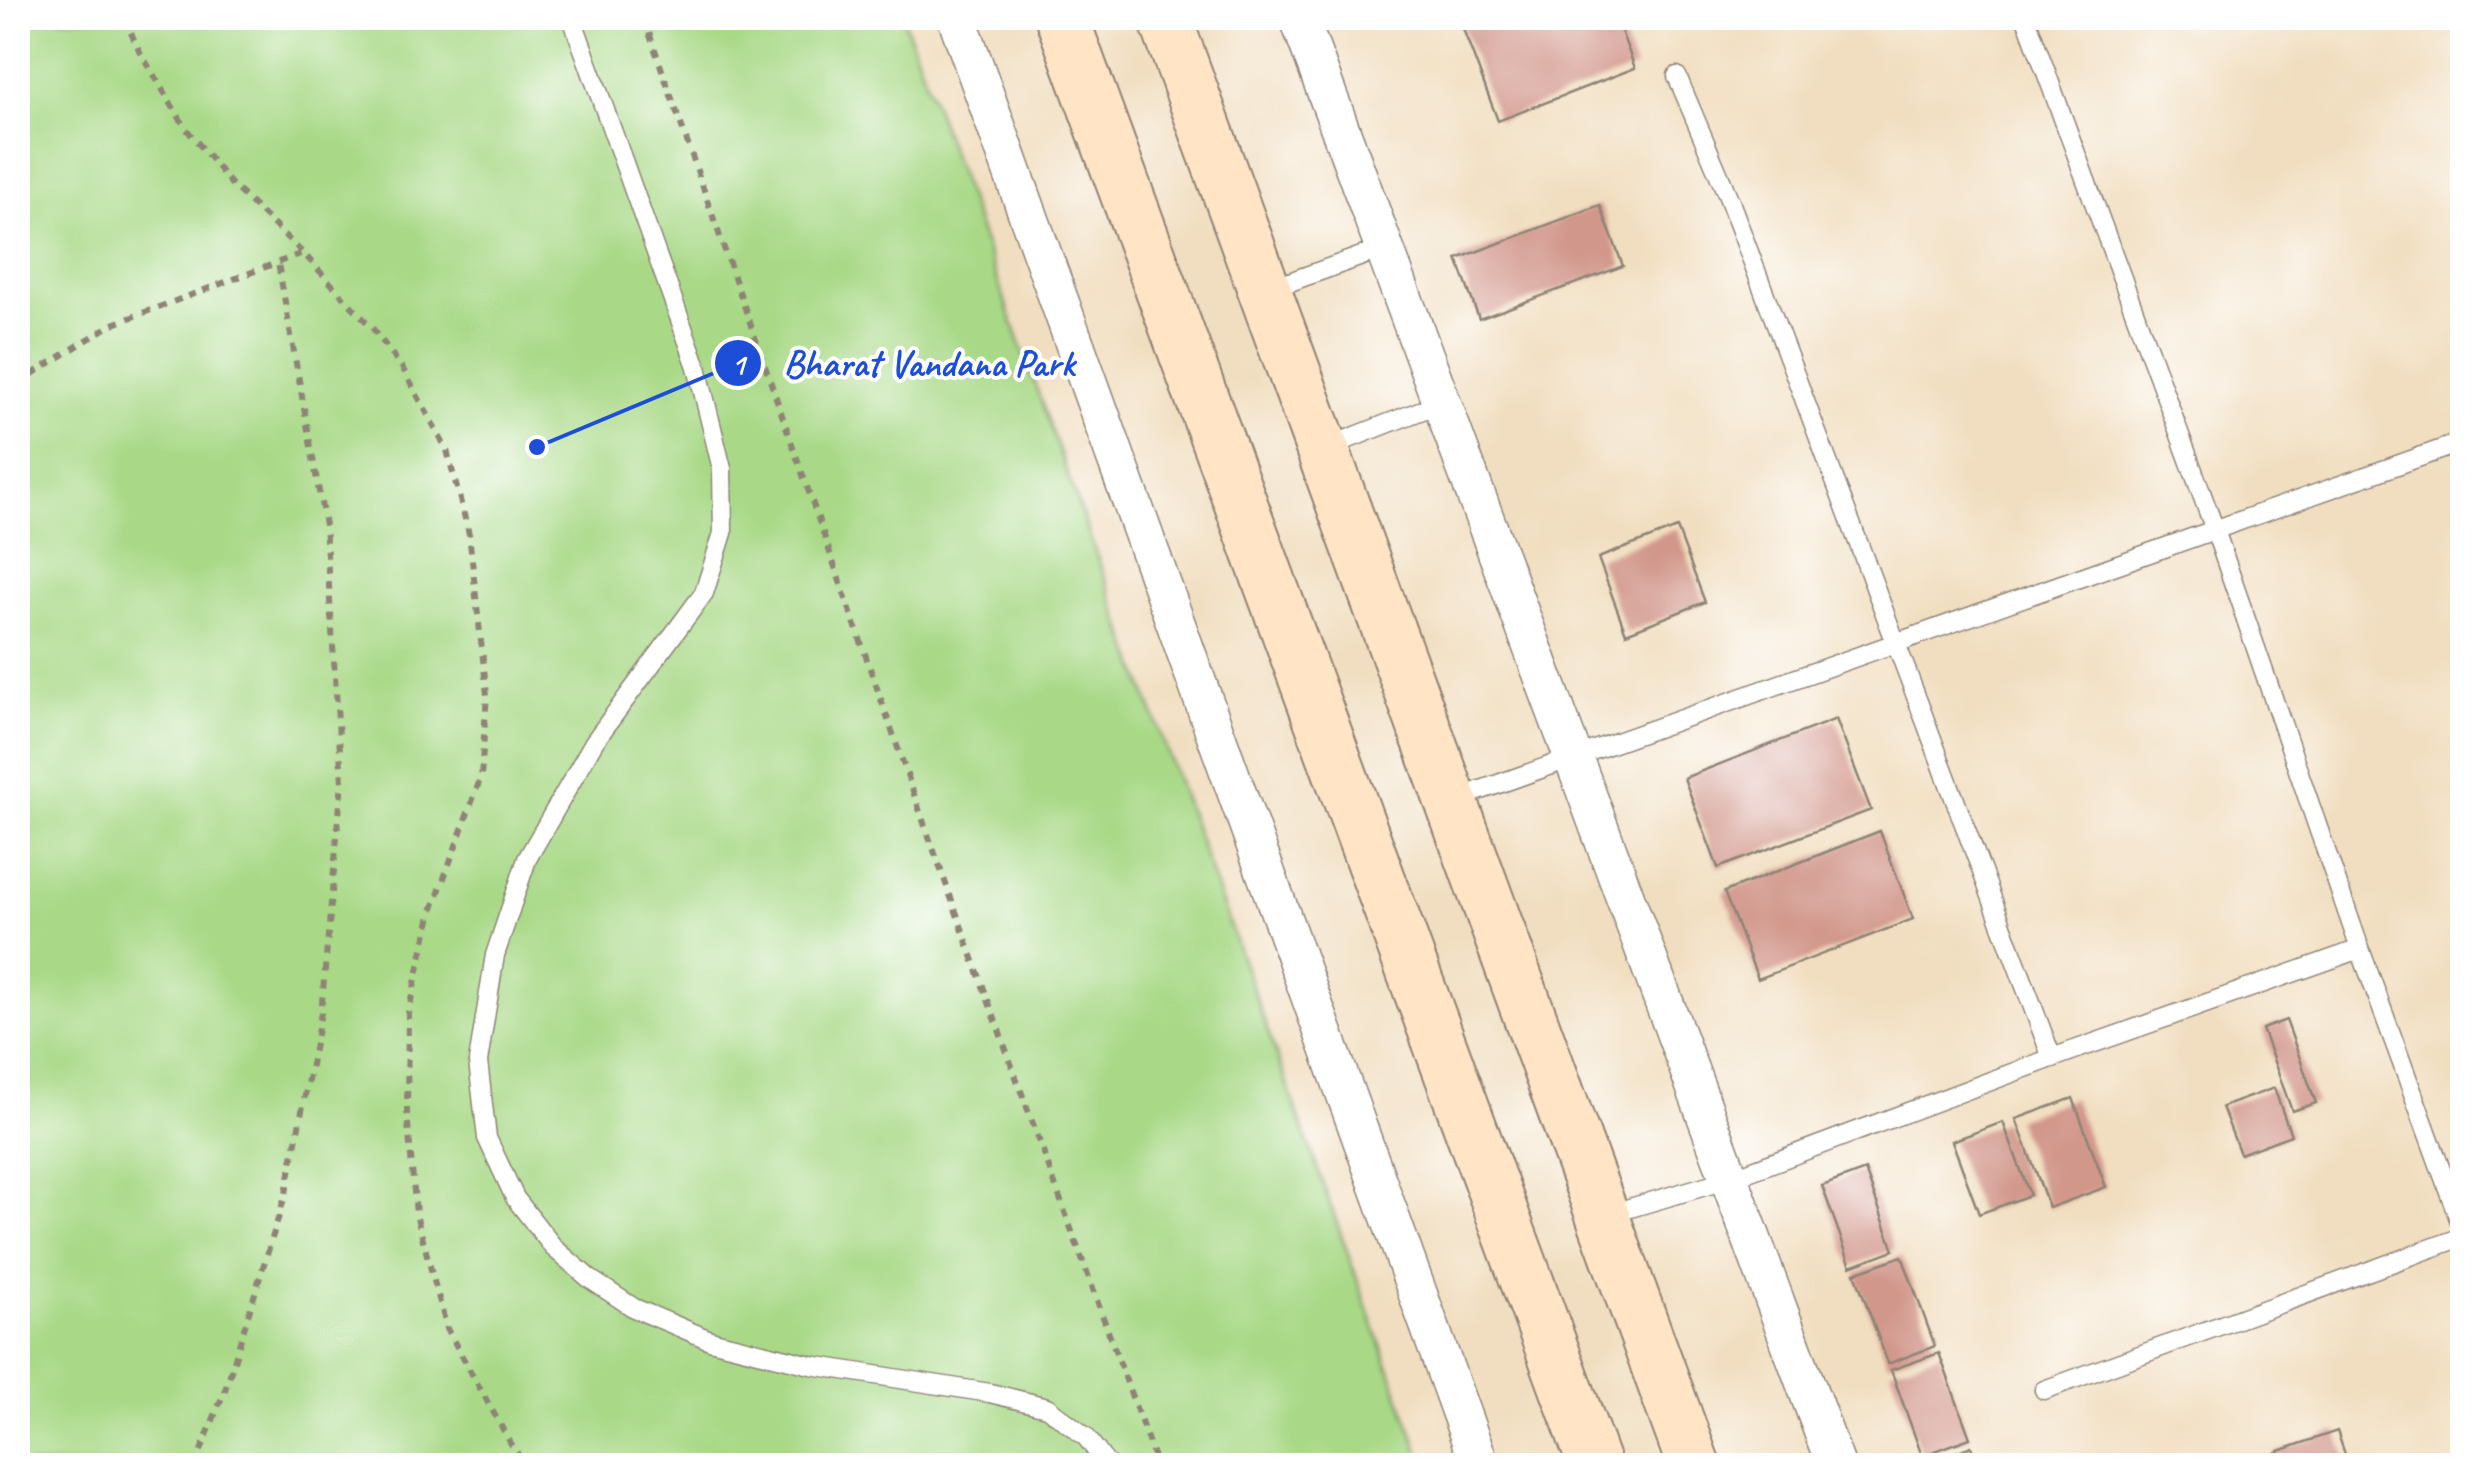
<svg xmlns="http://www.w3.org/2000/svg" width="2480" height="1483" viewBox="0 0 2480 1483" font-family="Caveat,sans-serif">
<style>
.green{fill:#a9d987;stroke:#6a8259;stroke-width:2.5}
.building{fill:#d2978b}
.lines{fill:none;stroke-linecap:round;stroke-linejoin:round}
.lane-casing{stroke:#8e8476;stroke-width:21}
.street-casing{stroke:#8e8476;stroke-width:41}
.secondary-casing{stroke:#8e8476;stroke-width:56}
.path{stroke:#8e8476;stroke-width:6;stroke-dasharray:8 8;stroke-linecap:butt}
.lane{stroke:#fff;stroke-width:18}
.street{stroke:#fff;stroke-width:38}
.secondary{stroke:#ffe4c6;stroke-width:52}
.leader{fill:none;stroke:#1d4ed8;stroke-width:4}
.callout-dot{fill:#1d4ed8;stroke:#fff;stroke-width:4}
.mark-label{font-size:30px;text-anchor:middle;font-weight:bold;fill:#fff}
.callout-label{font-size:38px;text-anchor:middle;font-weight:bold;fill:#1d4ed8;stroke:#fff;stroke-width:8;stroke-linejoin:round;paint-order:stroke}
</style>
<rect width="100%" height="100%" fill="#fff"/>
<filter id="ink" filterUnits="userSpaceOnUse"><feTurbulence type="fractalNoise" baseFrequency=".01" numOctaves="2"/><feDisplacementMap in="SourceGraphic" scale="20" xChannelSelector="R" yChannelSelector="G"/><feConvolveMatrix kernelMatrix="1 2 1 2 8 2 1 2 1" color-interpolation-filters="sRGB"/></filter>
<filter id="wash" filterUnits="userSpaceOnUse"><feTurbulence type="fractalNoise" baseFrequency=".0048" numOctaves="4" result="noise"/><feDisplacementMap in="SourceGraphic" scale="40" xChannelSelector="R" yChannelSelector="G"/><feGaussianBlur stdDeviation="2.25" result="paint"/><feColorMatrix in="noise" values="0 0 0 0 0 0 0 0 0 0 0 0 0 0 0 0 0 1.4 0 .05"/><feComposite in="paint" operator="in"/></filter>
<g filter="url(#wash)">
<rect width="100%" height="100%" fill="#f1dec0"/>
<!-- green -->
<polygon class="green" points="18,18 903,18 1424,1465 18,1465"/>
<g id="blocks">
<!-- building -->
<g class="building">
<polygon points="1485,18 1616,18 1635,68 1498,121 1462,26"/>
<polygon points="1600,205 1623,266 1479,319 1457,259"/>
<polygon points="1677,528 1705,602 1626,633 1598,558"/>
<polygon points="1836,719 1871,810 1718,868 1684,778"/>
<polygon points="1880,831 1913,919 1758,979 1724,892"/>
<polygon points="2286,1020 2316,1103 2292,1111 2262,1029"/>
<polygon points="2274,1088 2291,1135 2240,1154 2222,1107"/>
<polygon points="2073,1098 2106,1187 2049,1208 2016,1119"/>
<polygon points="2003,1122 2030,1195 1979,1214 1952,1141"/>
<polygon points="1865,1170 1894,1250 1851,1266 1822,1186"/>
<polygon points="1902,1256 1935,1346 1888,1364 1855,1273"/>
<polygon points="1939,1353 1970,1438 1922,1456 1891,1370"/>
<polygon points="2337,1431 2349,1466 2281,1466 2276,1452"/>
<polygon points="1971,1446 1978,1466 1921,1466 1921,1465"/>
</g>
</g>
</g>
<g filter="url(#ink)">
<use href="#blocks" fill-opacity="0" stroke="#8e8476" stroke-width="2.5"/>
<g class="lines">
<!-- lane casing -->
<g class="lane-casing">
<g id="lane">
<polyline points="572,18 697,367 722,469 723,533 704,593 594,742 527,859 495,955 478,1062 487,1138 515,1198 554,1248 590,1279 634,1308 710,1340 811,1365 990,1393 1047,1407 1086,1437 1108,1466"/>
<polyline points="2026,18 2215,530 2360,949 2462,1227"/>
<polyline points="1677,76 1729,199 2052,1058"/>
<polyline points="1270,289 1384,248"/>
<polyline points="1328,447 1440,403"/>
<polyline points="1456,799 2462,442"/>
<polyline points="1606,1215 1729,1179 2052,1058 2360,949"/>
<polyline points="2044,1390 2462,1237"/>
</g>
</g>
<!-- street casing -->
<g class="street-casing">
<g id="street">
<polyline points="957,18 1480,1466"/>
<polyline points="1299,18 1836,1466"/>
</g>
</g>
<!-- secondary casing -->
<g class="secondary-casing">
<g id="secondary">
<polyline points="1062,18 1595,1466"/>
<polyline points="1165,18 1694,1466"/>
</g>
</g>
<!-- path -->
<g class="path">
<polyline points="124,18 140,52 185,127 232,185 303,253 374,330 403,369 447,450 469,534 487,695 481,777 432,911 408,1013 407,1112 416,1214 447,1329 511,1444 526,1466"/>
<polyline points="644,18 925,826 1157,1466"/>
<polyline points="18,383 111,325 303,253"/>
<polyline points="195,1466 226,1387 286,1193 321,1013 342,782 325,525 278,263"/>
</g>
<!-- lane -->
<use href="#lane" class="lane"/>
<!-- street -->
<use href="#street" class="street"/>
<!-- secondary -->
<use href="#secondary" class="secondary"/>
</g>
</g>
<!-- callouts -->
<path class="leader" d="M537 447L738 363"/>
<g class="callout-dot">
<circle cx="537" cy="447" r="10"/>
<circle cx="738" cy="363" r="25"/>
</g>
<g class="mark-label">
<text x="738" y="374">1</text>
</g>
<g class="callout-label">
<text x="929" y="376">Bharat Vandana Park</text>
</g>
<!-- margin -->
<rect width="2480" height="1483" fill="none" stroke="#fff" stroke-width="60"/>
</svg>
